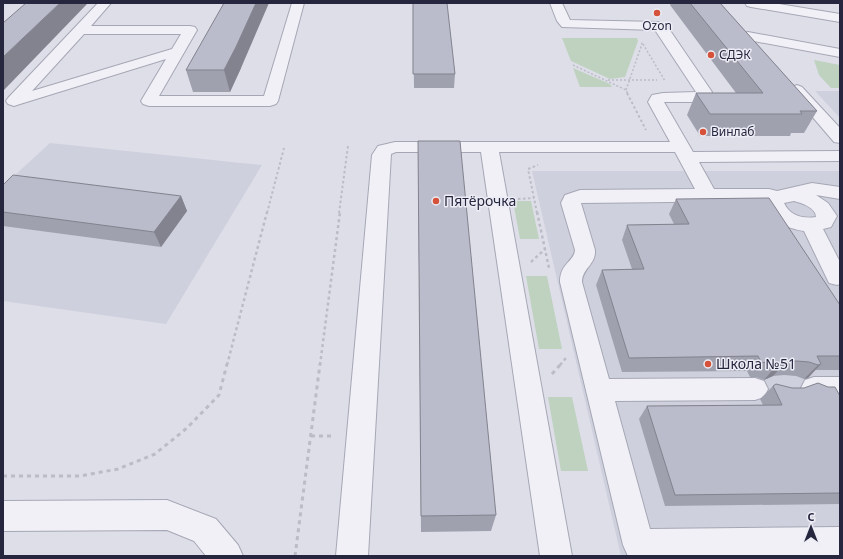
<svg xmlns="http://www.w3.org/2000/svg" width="843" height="559" viewBox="0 0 843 559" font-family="'Noto Sans',sans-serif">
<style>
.built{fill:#cfd0dd}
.green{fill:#bed2bf}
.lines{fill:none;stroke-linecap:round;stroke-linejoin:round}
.minor-casing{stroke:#a6a7b5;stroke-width:2}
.path-far3{stroke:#bbbcc6;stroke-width:1.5;stroke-dasharray:2 2;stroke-linecap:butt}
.path-far2{stroke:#bbbcc6;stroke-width:2;stroke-dasharray:2.5 2.5;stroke-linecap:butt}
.path-far1{stroke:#bbbcc6;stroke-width:2.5;stroke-dasharray:3 3;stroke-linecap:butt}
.path{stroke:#bbbcc6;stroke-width:3;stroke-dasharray:4 4;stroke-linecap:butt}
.minor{fill:#f0f0f6;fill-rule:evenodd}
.wall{fill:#a0a1af}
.shaded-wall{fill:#82838e}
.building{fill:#babbcb;stroke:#82838e}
.poi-dot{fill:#d65139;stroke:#ecedf5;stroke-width:1.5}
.labels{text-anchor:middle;stroke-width:3;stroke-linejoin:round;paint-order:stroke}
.far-poi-label{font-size:12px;fill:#26273f;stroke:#ecedf5;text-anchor:start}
.poi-label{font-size:14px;fill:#26273f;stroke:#ecedf5;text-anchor:start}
</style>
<rect width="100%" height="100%" fill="#dddee8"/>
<!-- built -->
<g class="built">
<polygon points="815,91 840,91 840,118"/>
<polygon points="50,143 262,165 166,324 3,301 3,186"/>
<polygon points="532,171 840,171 840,556 621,556"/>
</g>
<!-- green -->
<g class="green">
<polygon points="562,38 637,38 638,41 625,77 610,79 571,61"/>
<polygon points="814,60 840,65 840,88 831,88 819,75"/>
<polygon points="573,68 610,84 612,87 580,87"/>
<polygon points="513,201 531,201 539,239 520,239"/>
<polygon points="526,276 547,276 562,349 539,349"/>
<polygon points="548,397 572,397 588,471 561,471"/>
</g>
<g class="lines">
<!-- minor casing -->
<g class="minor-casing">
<g id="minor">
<path d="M98,3H111L91,26H190L195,27L197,30L159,96H264L292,3H304L278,101L276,104L270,106H149L143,104L141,101L166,59L20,104L14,106L8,104L6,101L8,98ZM84,34H181L172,49L32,91Z"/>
<path d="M550,3H562L570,20L658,22L667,26L712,92L708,98L692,102H664L693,152L840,151V161L699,162L714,189H769L777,191L812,183L840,187V199L816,195L828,203L837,216L831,227L823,229L840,262V284L837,285L829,283L804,231C785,228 773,221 764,203L766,201L581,203L595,250C596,265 582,268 582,282L609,379L755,378L764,381L768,389L764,397L755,400L615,401L650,529L840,527V556H628L623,545L560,282C560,263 574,262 575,250L561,203L565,195L580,190L695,189L675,152H499L572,556H540L481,152H396L391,154L368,556H336L372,155L378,146L395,142H670L648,102L652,95L663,93L696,92L655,30L562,27L557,21ZM794,201C802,203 816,208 816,217C803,219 790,216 784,203Z"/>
<polygon points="745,3 773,3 840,14 840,22 751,7 747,6"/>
<polygon points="748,32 840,49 840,57 743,39 741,36 743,33"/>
<polygon points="797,85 802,87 840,128 840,143 834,142 792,93 789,90 792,87"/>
<polygon points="814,377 840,377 840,399 814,399 805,396 801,388 805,380"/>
<polygon points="167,500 216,519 238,545 243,556 206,556 194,541 167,530 3,531 3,501"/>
</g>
</g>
<!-- path-far3 -->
<g class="path-far3">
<polyline points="643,44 665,81"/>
<polyline points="573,65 626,90 628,94"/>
<polyline points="608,80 657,80"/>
<polyline points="626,90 642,44 641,42"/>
</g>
<!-- path-far2 -->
<g class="path-far2">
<polyline points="627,93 646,130"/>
<polyline points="518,199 534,198"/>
<polyline points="267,213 284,148"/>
<polyline points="339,213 348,146"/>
<polyline points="537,213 528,169 538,165"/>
</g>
<!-- path-far1 -->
<g class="path-far1">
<polyline points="537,212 549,268"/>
<polyline points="531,262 545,249"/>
<polyline points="227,365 267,212"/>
<polyline points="320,365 340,212"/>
<polyline points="560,365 566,358"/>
</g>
<!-- path -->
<g class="path">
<polyline points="552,374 561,364"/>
<polyline points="311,436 335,436"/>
<polyline points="3,476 80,476 118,469 155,454 187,428 219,395 227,364"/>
<polyline points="295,556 320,364"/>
</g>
<!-- minor -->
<use href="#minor" class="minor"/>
</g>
<!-- wall -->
<g class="wall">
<polygon points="413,3 455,74 454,88 414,88"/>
<polygon points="671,3 720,3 817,111 804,133 791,133 790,136 700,136 687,115 696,93 736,93 670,5"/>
<polygon points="241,68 230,92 193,92 186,70"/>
<polygon points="418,141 496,515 491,531 421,532"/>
<polygon points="3,185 181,196 187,211 161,247 3,226"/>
<polygon points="676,199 840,305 840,370 815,370 808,378 804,379 796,376 784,375 773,376 764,380 756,377 750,377 747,371 622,372 596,285 602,270 632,269 622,240 627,225 674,224 669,214"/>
<polygon points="773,386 840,396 840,504 665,506 639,419 647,406 763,405 760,399"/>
</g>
<!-- shaded-wall -->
<g class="shaded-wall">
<polygon points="60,3 88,3 4,90 3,89 3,57"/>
<polygon points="256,3 269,3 241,68 230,92 224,70"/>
<polygon points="181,196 187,211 161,247 154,232"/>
<polygon points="786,362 773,376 764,380 776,366"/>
<polygon points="821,364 808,378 804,379 818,365"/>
</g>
<!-- building -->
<g class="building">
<polygon points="26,3 60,3 3,57 3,23"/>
<polygon points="224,3 256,3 236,47 224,70 186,70"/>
<polygon points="413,3 447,3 455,74 413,74"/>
<polygon points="690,3 720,3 817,111 800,111 802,114 710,114 696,93 763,93"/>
<polygon points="418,141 460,141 496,515 421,516"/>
<polygon points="13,175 181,196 154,232 3,212 3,185"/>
<polygon points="769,198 840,305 840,356 817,356 821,364 818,365 809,362 797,361 786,362 776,366 767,363 761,362 758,356 629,358 602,270 644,269 627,225 689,224 676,199"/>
<polygon points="818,383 828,387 835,387 840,396 840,493 675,495 647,406 782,405 773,386 776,384 792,388 804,388"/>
</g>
<!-- markers -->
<g class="poi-dot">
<circle cx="657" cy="13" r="4"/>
<circle cx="711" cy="55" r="4"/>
<circle cx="703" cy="132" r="4"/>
<circle cx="436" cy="201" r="4"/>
<circle cx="708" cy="364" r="4"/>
</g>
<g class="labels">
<!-- far-poi labels -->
<g class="far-poi-label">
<text x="657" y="30" text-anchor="middle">Ozon</text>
<text x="719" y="59">СДЭК</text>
<text x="711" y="136">Винлаб</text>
</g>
<!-- poi labels -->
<g class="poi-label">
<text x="444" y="206">Пятёрочка</text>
<text x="716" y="369">Школа №51</text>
</g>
</g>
<!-- border -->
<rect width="843" height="559" fill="none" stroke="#26273f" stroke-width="8"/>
<!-- north arrow -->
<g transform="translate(811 527)" stroke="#ecedf5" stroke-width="3" paint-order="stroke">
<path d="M0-3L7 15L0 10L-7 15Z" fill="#26273f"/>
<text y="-6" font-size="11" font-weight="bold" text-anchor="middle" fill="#26273f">С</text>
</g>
</svg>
